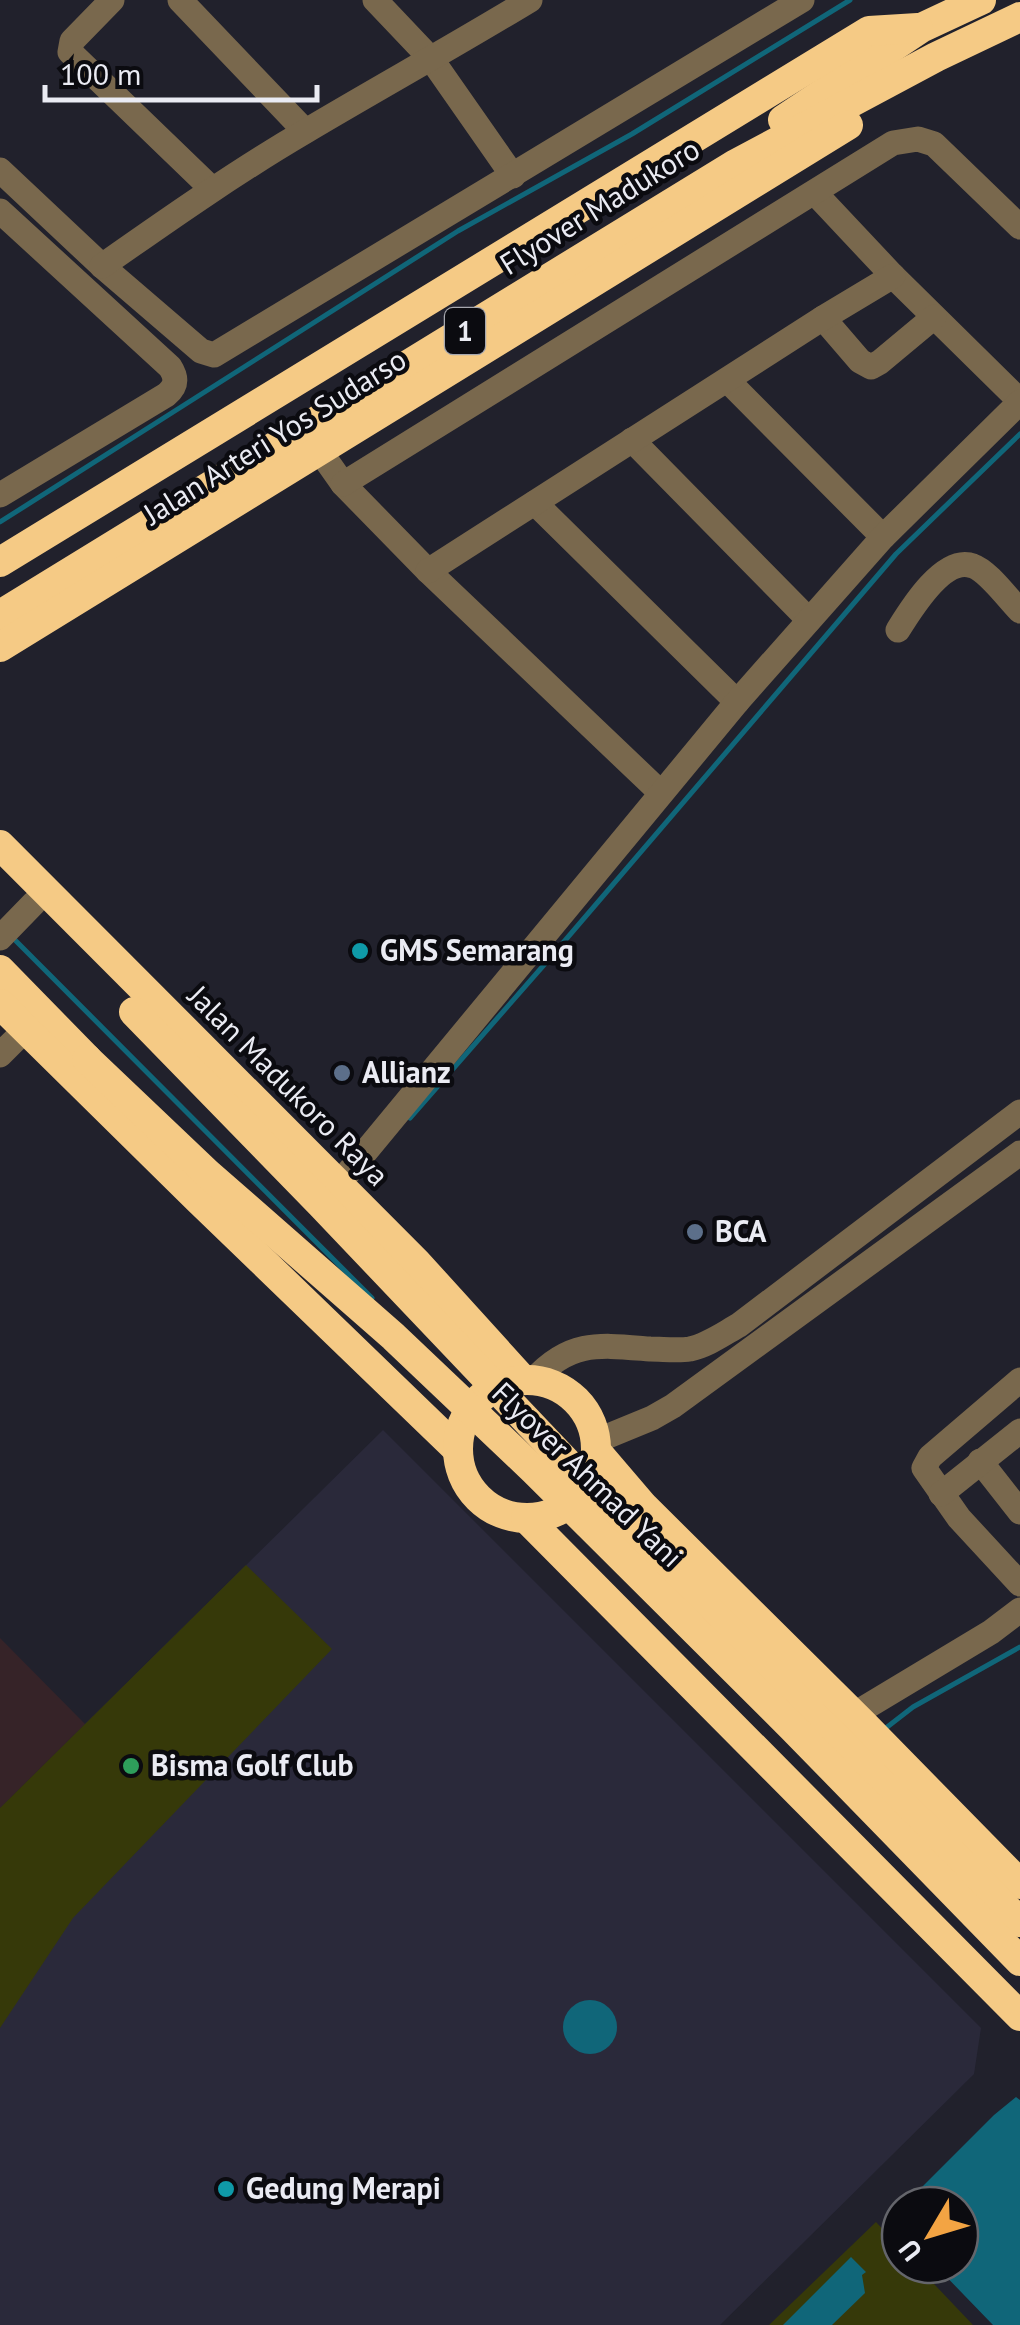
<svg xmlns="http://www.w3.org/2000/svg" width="1020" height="2325" viewBox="0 0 1020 2325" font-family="'PT Sans',sans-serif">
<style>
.built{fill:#2a293a}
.industrial{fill:#362328}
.green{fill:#363909}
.water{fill:#106679}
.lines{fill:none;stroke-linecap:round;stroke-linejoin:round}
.stream{stroke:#106679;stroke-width:5}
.minor{stroke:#79684d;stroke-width:25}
.highway{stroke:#f5ca85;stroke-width:30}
.highway-bridge{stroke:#f5ca85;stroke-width:30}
.culture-dot{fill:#0f9aa8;stroke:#0b0b10;stroke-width:4}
.service-dot{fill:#5c6f8a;stroke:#0b0b10;stroke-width:4}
.leisure-dot{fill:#2e9e5b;stroke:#0b0b10;stroke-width:4}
.labels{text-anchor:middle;stroke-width:9;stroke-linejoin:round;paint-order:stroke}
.shield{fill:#0b0b10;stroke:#a7a8af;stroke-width:2.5}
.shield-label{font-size:28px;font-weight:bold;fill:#eaebf3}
.street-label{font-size:30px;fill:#eaebf3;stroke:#0b0b10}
.poi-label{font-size:30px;font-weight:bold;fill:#eaebf3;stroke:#0b0b10;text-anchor:start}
</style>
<rect width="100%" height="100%" fill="#21212c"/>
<!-- built -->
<polygon class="built" points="383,1430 981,2028 974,2074 720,2325 0,2325 0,1808"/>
<!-- industrial -->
<polygon class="industrial" points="0,1638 85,1724 0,1808"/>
<!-- green -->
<g class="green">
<polygon points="246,1565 332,1649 73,1918 0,2028 0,1808"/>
<polygon points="876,2222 900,2248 900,2265 916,2265 973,2325 769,2325"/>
</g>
<!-- water -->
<g class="water">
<circle cx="590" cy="2027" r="27"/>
<polygon points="1016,2097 1020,2100 1020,2325 993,2325 935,2265 960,2265 960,2205 904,2205 994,2115"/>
<polygon points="851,2257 866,2272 862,2275 865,2293 832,2325 783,2325"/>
</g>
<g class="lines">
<!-- stream -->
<g class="stream">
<polyline points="0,522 458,231 632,134 850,0"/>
<polyline points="13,938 372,1298"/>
<polyline points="410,1118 550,958 896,554 1020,434"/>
<polyline points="882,1731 913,1707 1020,1647"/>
</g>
<!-- minor -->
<g class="minor">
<polyline points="112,0 72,41 70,52 212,189"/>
<polyline points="180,0 305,131"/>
<polyline points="375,0 432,60 513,176"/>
<polyline points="0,170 102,266 201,351 214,355 802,0"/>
<polyline points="815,193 893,276 1020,401"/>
<path d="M0,211L170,367C177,378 177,386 166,395L0,495"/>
<path d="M102,266C169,219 236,172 306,131C380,87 456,45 530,0"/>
<polyline points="823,318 860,361 871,367 880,362 934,317"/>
<polyline points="728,381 883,537"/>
<polyline points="632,440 809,620"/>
<polyline points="319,450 343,484 428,571 661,793"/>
<polyline points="343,484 893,143 918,139 934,144 1020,227"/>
<polyline points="535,503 737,702"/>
<polyline points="428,571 823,318 893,276"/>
<path d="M898,630C911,609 944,555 973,566C988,571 1008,599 1020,611"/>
<polyline points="0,938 34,903"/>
<polyline points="0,1055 25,1030"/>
<polyline points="338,1185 737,702 883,537 1020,402"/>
<path d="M534,1380C570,1340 600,1345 650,1349C663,1349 677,1351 690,1349C708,1345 723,1334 739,1325L1020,1112"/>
<polyline points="1020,1380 930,1457 924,1468 959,1518 1020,1584"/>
<polyline points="596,1441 652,1418 673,1406 1020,1153"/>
<polyline points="980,1461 1020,1512"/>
<polyline points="941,1494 1020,1431"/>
<polyline points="853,1715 991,1632 1020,1610"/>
</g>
<!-- highway -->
<g class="highway">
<polyline points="783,120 921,28 981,0"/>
<polyline points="0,562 869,31 918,28"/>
<polyline points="0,615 734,165 936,57 1020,17"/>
<polyline points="0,647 848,125"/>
<polyline points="0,845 416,1262 523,1380"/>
<polyline points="0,970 87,1059"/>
<polyline points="0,1004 198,1199 458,1450"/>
<circle cx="527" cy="1449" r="69"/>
<polyline points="596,1451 643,1506 863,1724 1020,1884"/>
<polyline points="526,1518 1020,2016"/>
</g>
<!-- highway-bridge -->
<g class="highway-bridge">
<polyline points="134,1012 321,1204 668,1569 1020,1922"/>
<polyline points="87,1059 208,1174 394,1337 534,1470 793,1728 1020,1961"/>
</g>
</g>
<!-- markers -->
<g class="culture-dot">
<circle cx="360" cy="951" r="10"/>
<circle cx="226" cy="2189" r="10"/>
</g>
<g class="service-dot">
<circle cx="342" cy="1073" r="10"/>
<circle cx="695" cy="1232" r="10"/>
</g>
<circle class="leisure-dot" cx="131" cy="1766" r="10"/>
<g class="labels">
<!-- shield labels -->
<rect class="shield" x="445" y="308" width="40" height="46" rx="8"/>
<g class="shield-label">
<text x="465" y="341">1</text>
</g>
<!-- street labels -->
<g class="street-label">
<text transform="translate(600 207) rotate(-32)" y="10">Flyover Madukoro</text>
<text transform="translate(275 437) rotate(-32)" y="10">Jalan Arteri Yos Sudarso</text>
<text transform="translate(288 1086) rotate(45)" y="10">Jalan Madukoro Raya</text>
<text transform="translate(587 1475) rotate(44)" y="10">Flyover Ahmad Yani</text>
</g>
<!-- poi labels -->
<g class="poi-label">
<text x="380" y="961">GMS Semarang</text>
<text x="362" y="1083">Allianz</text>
<text x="715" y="1242">BCA</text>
<text x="151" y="1776">Bisma Golf Club</text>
<text x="246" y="2199">Gedung Merapi</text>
</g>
</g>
<!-- north arrow -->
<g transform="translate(930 2235) rotate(232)"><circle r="48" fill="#0b0b10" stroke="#64656b" stroke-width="2.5"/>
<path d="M0-8L18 38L0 25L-18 38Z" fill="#f3a443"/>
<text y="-15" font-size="28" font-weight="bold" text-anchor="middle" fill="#eaebf3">U</text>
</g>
<!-- scale -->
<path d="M45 85v15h272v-15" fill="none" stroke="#eaebf3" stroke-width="5"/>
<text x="60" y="85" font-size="30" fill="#eaebf3" stroke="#0b0b10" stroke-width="8" paint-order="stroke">100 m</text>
</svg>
